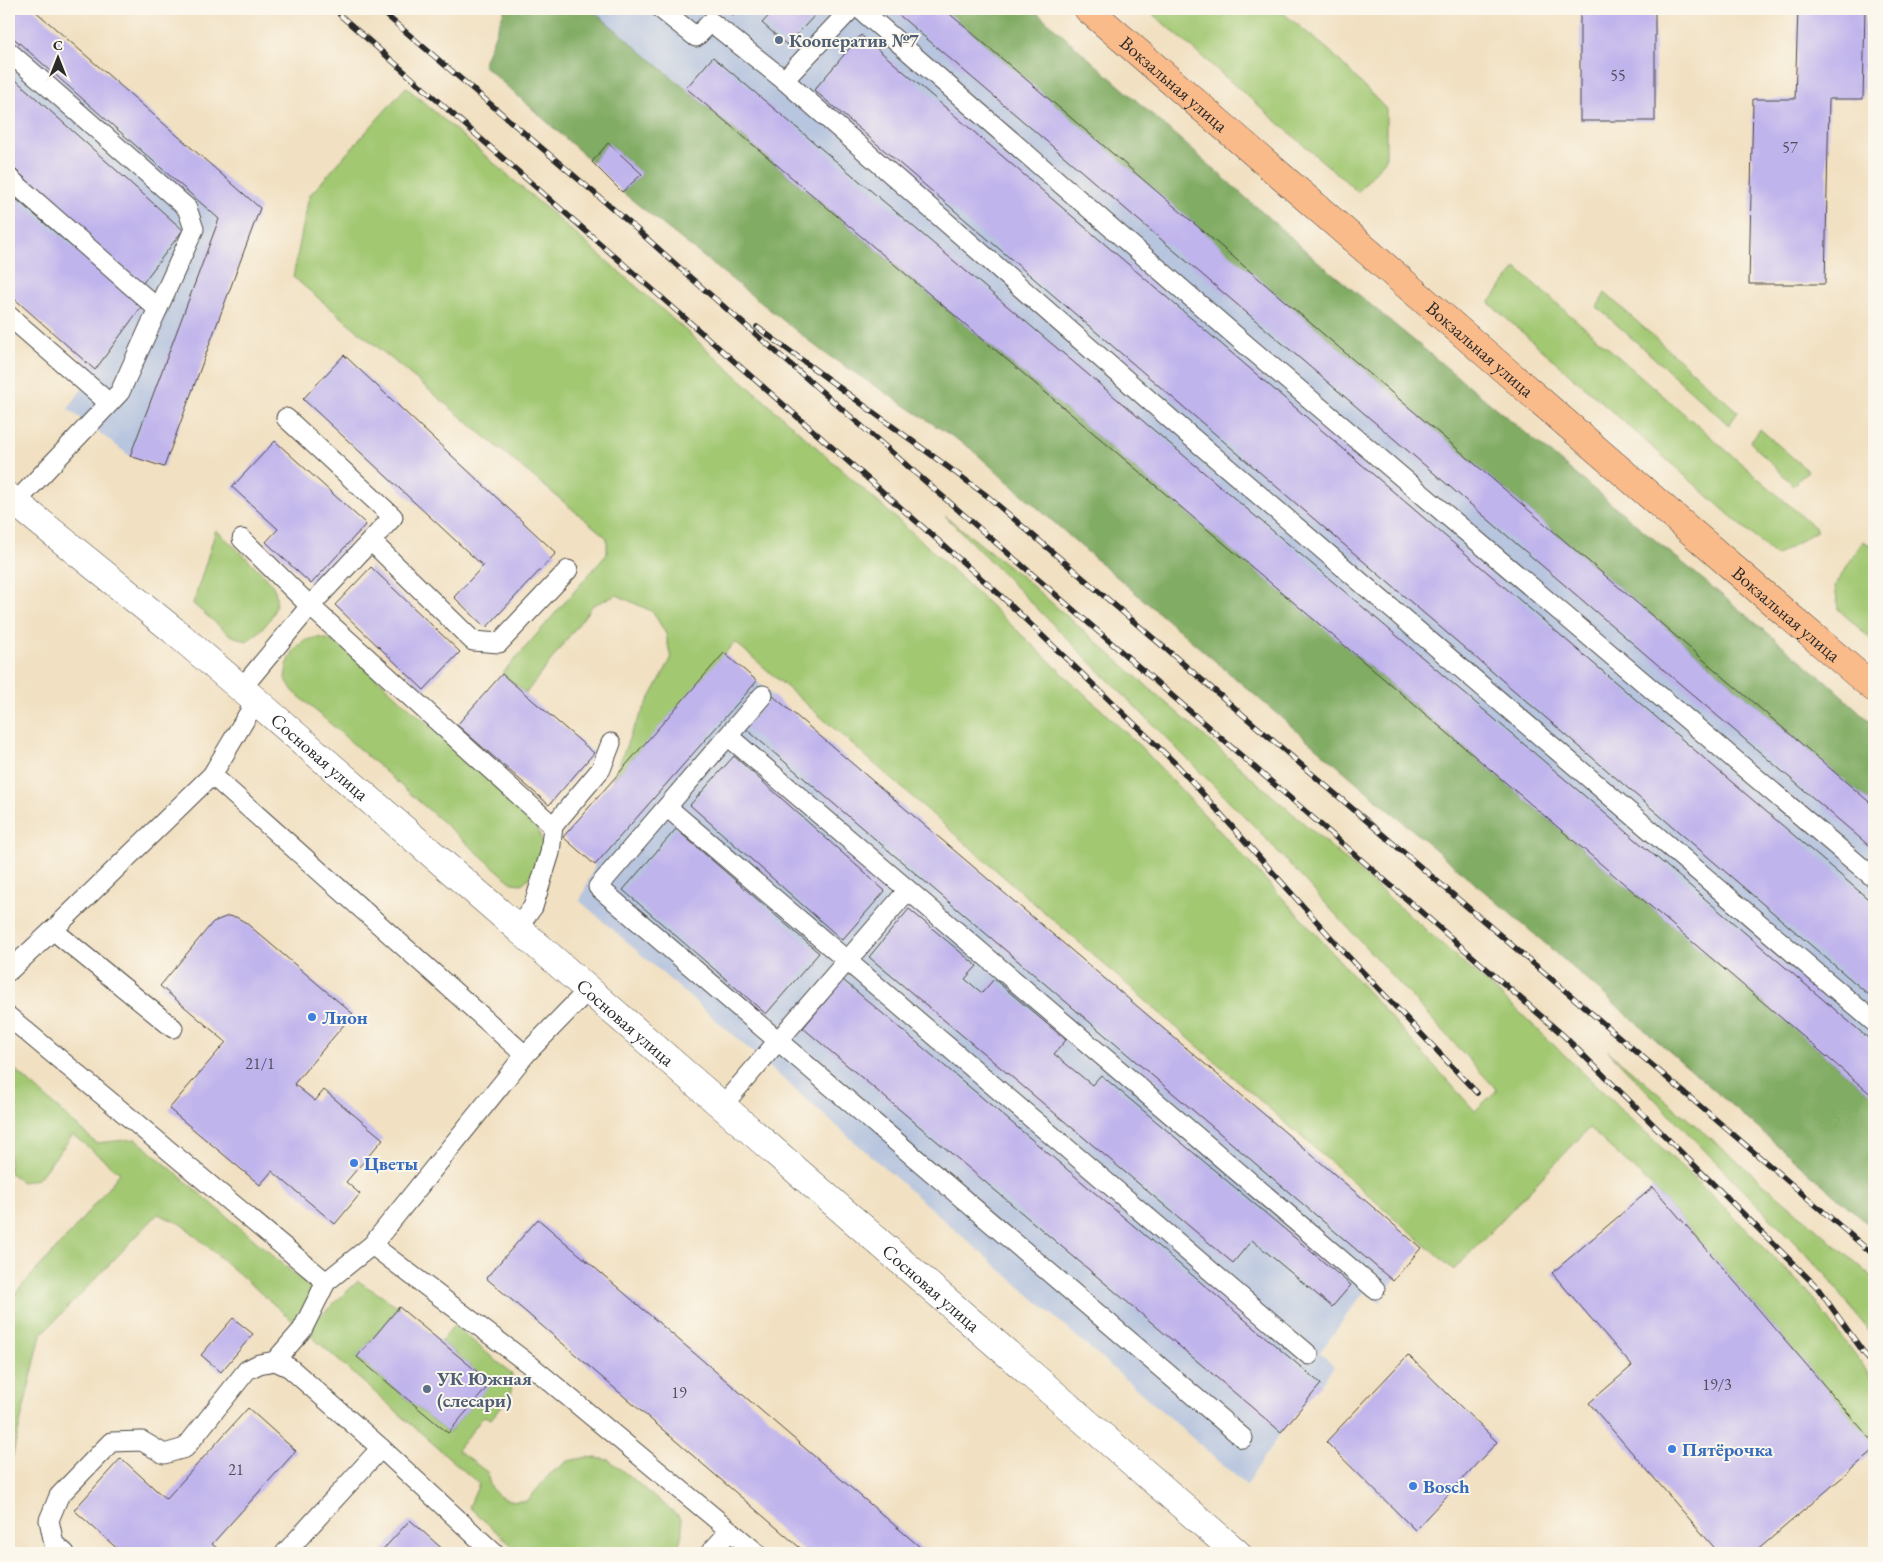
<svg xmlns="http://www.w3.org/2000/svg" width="1883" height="1562" viewBox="0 0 1883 1562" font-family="'EB Garamond',serif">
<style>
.industrial{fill:#b7c5de}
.green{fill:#a2c872;stroke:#667a4e}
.forest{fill:#81ac64;stroke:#566c48}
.building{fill:#c0b4ec}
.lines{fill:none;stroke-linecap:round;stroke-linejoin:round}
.lane-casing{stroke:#494642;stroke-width:21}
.street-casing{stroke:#494642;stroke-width:29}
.primary-casing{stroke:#494642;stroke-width:29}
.lane{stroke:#fff;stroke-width:19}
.street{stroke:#fff;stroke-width:28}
.primary{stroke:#fabb8b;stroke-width:28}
.rail-casing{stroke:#2b2b2b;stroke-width:5.5}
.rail{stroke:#fbf7ec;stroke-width:4;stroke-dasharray:11;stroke-linecap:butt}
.service-dot{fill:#5c6f8a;stroke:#fbf7ec;stroke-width:2}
.shop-dot{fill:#3f7fe0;stroke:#fbf7ec;stroke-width:2}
.labels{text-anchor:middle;stroke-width:4;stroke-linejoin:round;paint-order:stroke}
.number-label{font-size:16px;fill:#504d5b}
.service-label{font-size:19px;font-weight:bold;fill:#4e5e75;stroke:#fbf7ec;text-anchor:start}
.street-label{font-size:19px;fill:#2b2b2b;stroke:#fbf7ec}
.shop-label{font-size:19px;font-weight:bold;fill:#366cbe;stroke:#fbf7ec;text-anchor:start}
</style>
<rect width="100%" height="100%" fill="#fbf7ec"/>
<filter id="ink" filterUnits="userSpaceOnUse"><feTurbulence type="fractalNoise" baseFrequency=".02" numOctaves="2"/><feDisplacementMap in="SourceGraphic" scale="10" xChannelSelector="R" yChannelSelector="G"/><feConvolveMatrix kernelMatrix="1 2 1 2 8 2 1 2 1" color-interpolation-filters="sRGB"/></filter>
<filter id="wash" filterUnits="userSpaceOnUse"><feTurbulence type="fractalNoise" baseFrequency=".0096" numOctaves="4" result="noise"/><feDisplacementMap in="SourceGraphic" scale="20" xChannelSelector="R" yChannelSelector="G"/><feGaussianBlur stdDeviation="1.12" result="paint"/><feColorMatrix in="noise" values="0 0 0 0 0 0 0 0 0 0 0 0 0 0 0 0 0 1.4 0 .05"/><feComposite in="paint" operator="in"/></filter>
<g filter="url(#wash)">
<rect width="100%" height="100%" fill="#f1e0c1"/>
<!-- industrial -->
<g class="industrial">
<polygon points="9,9 33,9 260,208 130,456 68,409 95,370 9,294"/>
<polygon points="590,9 944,9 1874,806 1874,1097 1282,592 686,88"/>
<polygon points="724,653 773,696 1421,1248 1393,1281 1380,1303 1364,1292 1320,1352 1334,1367 1281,1432 1246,1485 580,901 595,865 563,837"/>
</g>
<!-- green -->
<g class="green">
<polygon points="1147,9 1278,9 1330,51 1386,109 1386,159 1358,192"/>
<polygon points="406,87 638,288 926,545 1141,747 1304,921 1475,1111 1497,1090 1259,831 945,516 1021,576 1514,1007 1725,1208 1809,1293 1874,1381 1874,1443 1653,1187 1589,1128 1454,1270 735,642 613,780 632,731 671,659 666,634 653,612 617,595 593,605 526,693 502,674 607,554 607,538 293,277 309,196"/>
<polygon points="1516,268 1818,530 1776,556 1489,303"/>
<polygon points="1605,293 1738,412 1729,425 1597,307"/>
<polygon points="1760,429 1808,471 1793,485 1750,442"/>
<path d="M216,530C227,540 270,578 274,588C283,609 264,631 246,641L230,635L193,604Z"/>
<polygon points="1863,541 1874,547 1874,642 1838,609 1835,585"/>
<polygon points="318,637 330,640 344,648 536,823 543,845 533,874 522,884 512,883 293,691 285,678 287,665 294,650 303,641"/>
<polygon points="1607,1050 1874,1278 1874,1338 1826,1275"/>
<polygon points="9,1064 96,1143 136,1139 311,1288 309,1303 294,1322 183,1225 158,1214 41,1335 9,1471 9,1300 75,1228 120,1173 73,1135 38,1179 22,1182 9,1172"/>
<path d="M358,1281L399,1307L357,1357L448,1433L490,1383L441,1341L454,1325L512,1374L511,1395L491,1419L484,1416L457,1450L487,1472C491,1498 503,1501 527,1501L550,1474L568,1461L588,1457L609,1460L681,1518C684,1532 681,1541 675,1553H520L469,1507L479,1484L312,1337L313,1323Z"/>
</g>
<!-- forest -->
<g class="forest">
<polygon points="505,9 591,9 1282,592 1874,1097 1874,1229 1540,939 1083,548 970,448 823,352 622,192 642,174 608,143 592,162 483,65"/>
<polygon points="943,9 1033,9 1314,258 1827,682 1874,725 1874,806"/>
</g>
<g id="blocks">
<!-- building -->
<g class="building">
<polygon points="9,9 33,9 260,208 164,467 130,456 219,219 9,34"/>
<polygon points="726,9 738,9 733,15"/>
<polygon points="775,9 812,9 817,13 787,45 762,23"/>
<polygon points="892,9 944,9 1874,806 1874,850"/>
<rect x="1580" y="9" width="75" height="112"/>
<polygon points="1798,9 1865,9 1863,99 1829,99 1825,284 1749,284 1753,99 1795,99"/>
<polygon points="861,35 1874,904 1874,989 1869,995 814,90"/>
<polygon points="713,57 1423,658 1874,1043 1874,1097 1397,690 686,88"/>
<polygon points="9,74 183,230 142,284 9,164"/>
<polygon points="608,143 642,174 622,192 592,162"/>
<polygon points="9,193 142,306 95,370 9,294"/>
<polygon points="344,355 556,553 486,628 454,597 483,566 303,399"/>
<polygon points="275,441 366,524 311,584 266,542 278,529 232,487"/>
<polygon points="371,567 460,652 424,690 335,605"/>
<polygon points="724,653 757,681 595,865 563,837"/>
<polygon points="502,674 594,753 549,805 457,725"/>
<polygon points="773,696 1421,1248 1393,1281 745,728"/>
<polygon points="734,756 885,891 842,940 690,805"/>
<polygon points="676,829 819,953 766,1014 623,890"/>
<polygon points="909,909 977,966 965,979 982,993 994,979 1066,1040 1054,1054 1092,1085 1101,1075 1351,1285 1332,1307 1252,1240 1233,1263 869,957"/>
<polygon points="228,916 236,917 245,922 353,1014 294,1084 315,1101 324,1090 383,1139 346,1182 360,1194 335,1224 272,1171 260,1185 169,1109 226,1042 160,986 213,922"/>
<polygon points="843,980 1321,1384 1281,1432 803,1028"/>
<polygon points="1653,1187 1874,1443 1874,1450 1754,1553 1719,1553 1589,1403 1632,1366 1552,1273"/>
<polygon points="538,1219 927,1553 806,1553 555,1337 486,1278"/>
<polygon points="399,1307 491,1383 448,1433 357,1357"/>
<polygon points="233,1318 253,1334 221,1372 201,1355"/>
<polygon points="1408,1355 1497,1442 1415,1530 1326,1442"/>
<polygon points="248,1408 296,1451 212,1544 223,1553 122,1553 74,1510 121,1458 166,1499"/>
<polygon points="410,1520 447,1553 380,1553"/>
</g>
</g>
</g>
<g filter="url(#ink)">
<use href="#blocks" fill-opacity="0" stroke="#494642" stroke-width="1"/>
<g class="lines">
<!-- lane casing -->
<g class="lane-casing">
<g id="lane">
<polyline points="661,9 696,37 711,22 784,80 1182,429 1874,1022"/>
<polyline points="860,9 1238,338 1874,878"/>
<polyline points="9,52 187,208 194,229 120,392 15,503"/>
<polyline points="784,80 851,9"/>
<polyline points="9,178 158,309"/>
<polyline points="9,316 109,403"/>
<polyline points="242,539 310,606 553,826 550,853 533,907 517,928"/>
<polyline points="371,541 473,641 499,643 568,570"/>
<polyline points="241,689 310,606 393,517 286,418"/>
<polyline points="763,695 598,887 1243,1438"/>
<polyline points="728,736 1375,1289"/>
<polyline points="212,775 525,1055"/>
<polyline points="667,807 1309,1355"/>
<polyline points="553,826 601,769 611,743"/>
<polyline points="53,930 173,1028"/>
<polyline points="9,971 53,930 212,775 256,701"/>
<polyline points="9,1017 326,1282 372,1245 525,1055 588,990"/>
<polyline points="722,1106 908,890"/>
<polyline points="372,1245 530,1365 757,1553"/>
<polyline points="275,1361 290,1368 381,1448 494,1553"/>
<polyline points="65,1553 54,1544 49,1520 59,1496 111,1442 142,1441 164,1454 185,1448 247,1370 259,1364 275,1361 302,1330 326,1282"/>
<polyline points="285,1553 381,1448"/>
<polyline points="710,1553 730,1531"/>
</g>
</g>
<!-- street casing -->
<g class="street-casing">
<g id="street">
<path id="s1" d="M9,497L173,630L256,701L1237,1553"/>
</g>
</g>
<!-- primary casing -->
<g class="primary-casing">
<g id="primary">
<path id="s2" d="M1088,9L1776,605L1874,688"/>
</g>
</g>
<!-- lane -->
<use href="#lane" class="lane"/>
<!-- street -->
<use href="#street" class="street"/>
<!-- primary -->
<use href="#primary" class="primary"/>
<!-- rail casing -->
<g class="rail-casing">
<g id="rail">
<polyline points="379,9 632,225 691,278 1563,1035 1817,1287 1874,1367"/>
<polyline points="340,15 999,594 1177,765 1343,951 1477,1093"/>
<polyline points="757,327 986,495 1874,1255"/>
</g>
</g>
<!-- rail -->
<use href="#rail" class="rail"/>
</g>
</g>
<!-- markers -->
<g class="service-dot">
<circle cx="779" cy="40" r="5"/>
<circle cx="427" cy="1389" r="5"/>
</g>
<g class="shop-dot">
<circle cx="312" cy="1017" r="5"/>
<circle cx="354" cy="1163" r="5"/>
<circle cx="1672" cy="1449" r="5"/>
<circle cx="1413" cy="1486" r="5"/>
</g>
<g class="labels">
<!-- number labels -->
<g class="number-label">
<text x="1618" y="81">55</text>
<text x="1790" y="153">57</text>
<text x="260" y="1069">21/1</text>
<text x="1717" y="1390">19/3</text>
<text x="679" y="1398">19</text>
<text x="236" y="1475">21</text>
</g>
<!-- service labels -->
<g class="service-label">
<text x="789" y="47">Кооператив №7</text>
<text x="437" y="1385">УК Южная<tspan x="437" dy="22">(слесари)</tspan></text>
</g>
<!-- street labels -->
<g class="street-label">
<text dy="7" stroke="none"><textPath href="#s2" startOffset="114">Вокзальная улица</textPath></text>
<text dy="7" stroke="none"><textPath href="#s2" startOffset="519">Вокзальная улица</textPath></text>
<text dy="7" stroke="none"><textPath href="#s2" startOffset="924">Вокзальная улица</textPath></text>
<text dy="7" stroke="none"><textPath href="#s1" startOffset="405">Сосновая улица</textPath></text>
<text dy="7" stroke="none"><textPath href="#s1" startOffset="810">Сосновая улица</textPath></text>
<text dy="7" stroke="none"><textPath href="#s1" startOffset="1215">Сосновая улица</textPath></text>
</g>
<!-- shop labels -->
<g class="shop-label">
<text x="322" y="1024">Лион</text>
<text x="364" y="1170">Цветы</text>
<text x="1682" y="1456">Пятёрочка</text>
<text x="1423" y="1493">Bosch</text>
</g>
</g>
<!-- margin -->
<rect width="1883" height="1562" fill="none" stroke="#fbf7ec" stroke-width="30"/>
<!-- north arrow -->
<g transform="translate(58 58)" stroke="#fbf7ec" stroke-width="4" paint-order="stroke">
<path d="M0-4L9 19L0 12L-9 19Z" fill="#2b2b2b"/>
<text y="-8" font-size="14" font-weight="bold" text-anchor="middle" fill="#2b2b2b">С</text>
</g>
</svg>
